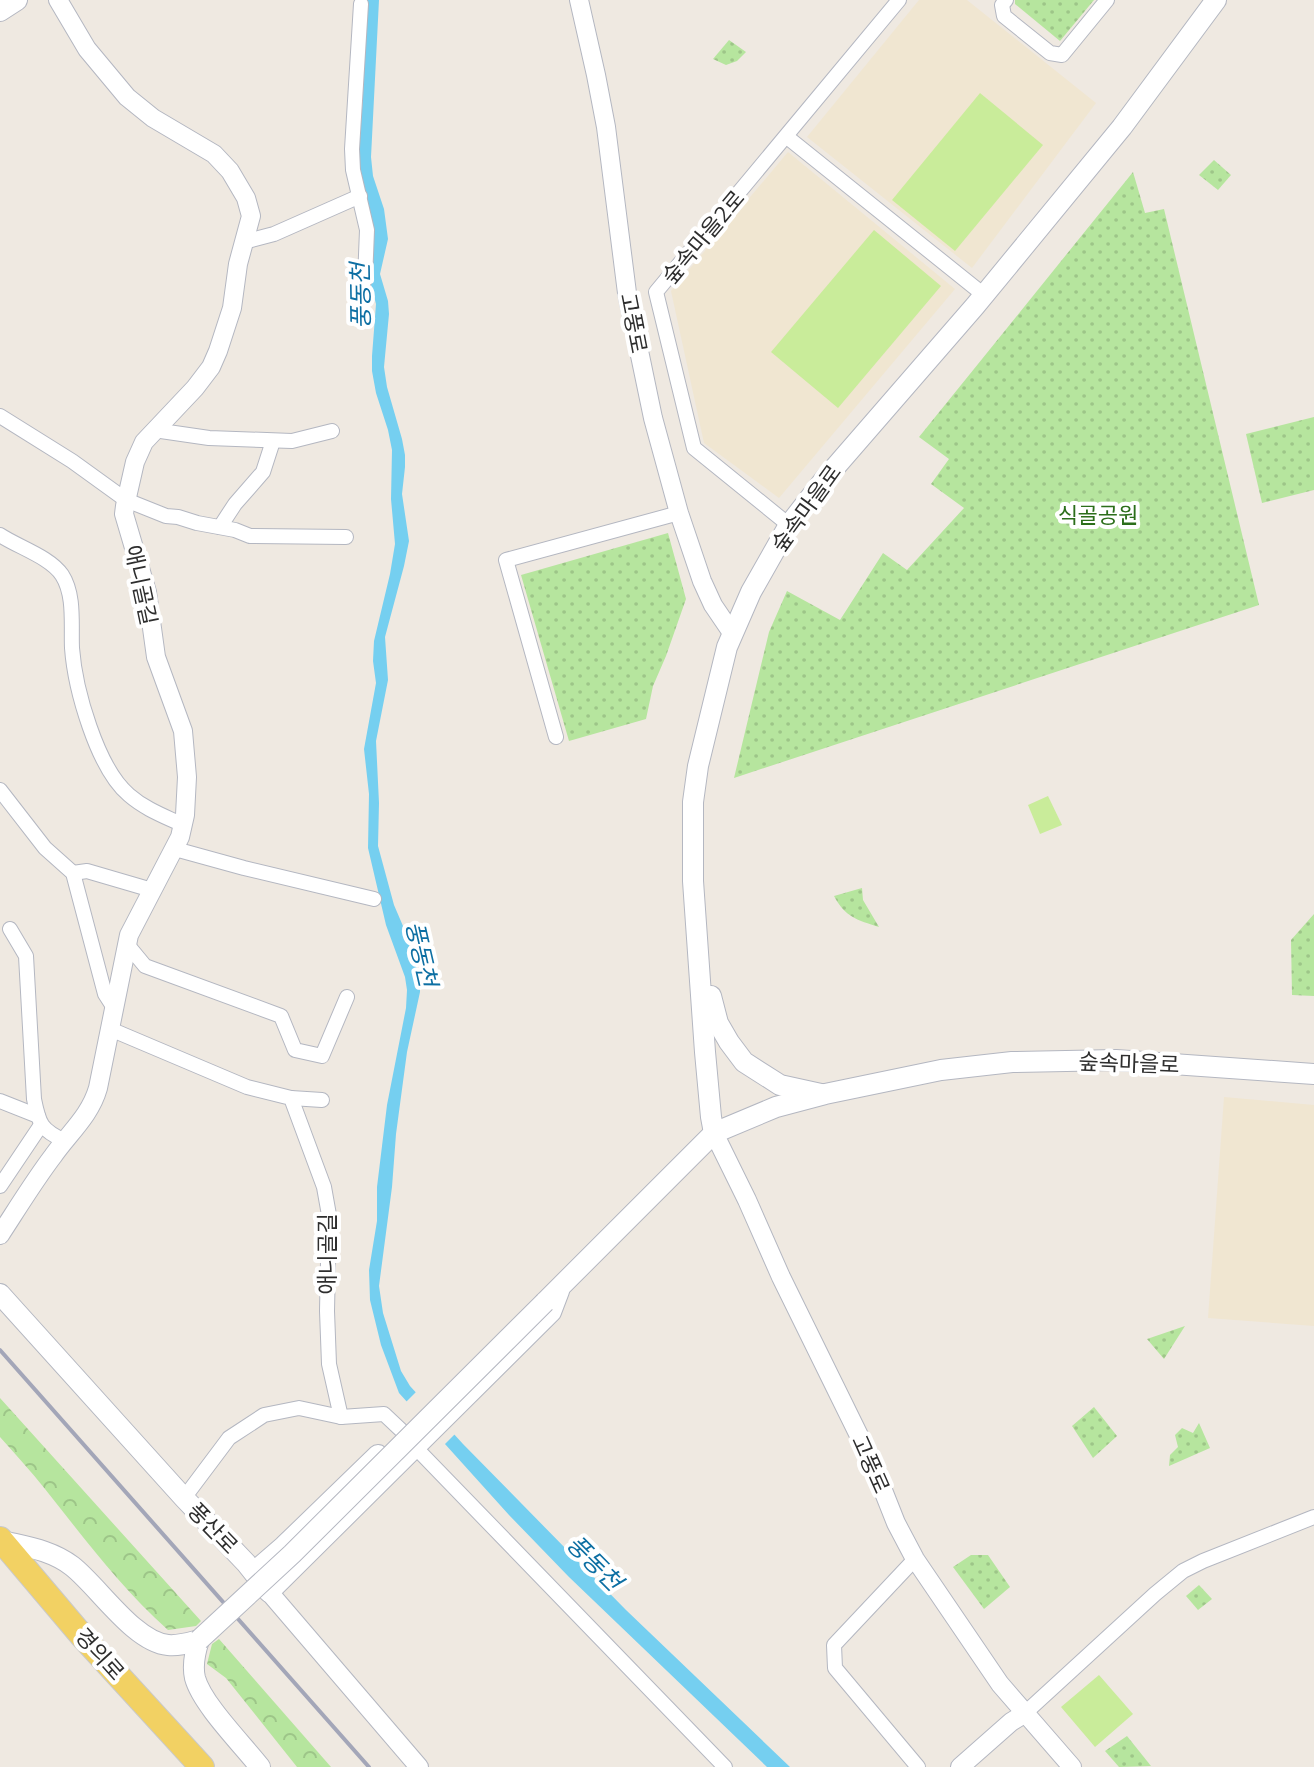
<svg xmlns="http://www.w3.org/2000/svg" width="1314" height="1767" viewBox="0 0 1314 1767" font-family="'Open Sans','Noto Sans KR',sans-serif">
<style>
.education{fill:#f0e6d1}
.forest{fill:url(#forest-crowns)}
.park{fill:url(#park-dots)}
.pitch{fill:#c9ec9a}
.water{fill:#75cff0}
.pier{fill:#efe9e1}
.lines{fill:none;stroke-linecap:round;stroke-linejoin:round}
.minor-casing{stroke:#b4b7c1;stroke-width:16}
.tertiary-casing{stroke:#b4b7c1;stroke-width:20}
.secondary-casing{stroke:#b4b7c1;stroke-width:22}
.primary-casing{stroke:#c9c9c9;stroke-width:26}
.minor{stroke:#fff;stroke-width:14}
.tertiary{stroke:#fff;stroke-width:18}
.secondary{stroke:#fff;stroke-width:20}
.primary{stroke:#f2d163;stroke-width:24}
.rail{stroke:#a3a6b8;stroke-width:4}
.secondary-bridge-casing{stroke:#b4b7c1;stroke-width:22;stroke-linecap:butt}
.secondary-bridge{stroke:#fff;stroke-width:20}
.labels{text-anchor:middle;stroke-width:8;stroke-linejoin:round;paint-order:stroke}
.street-label{font-size:22px;fill:#2e2e2e;stroke:#fff}
.park-label{font-size:22px;fill:#2c6e1b;stroke:#fff}
.water-label{font-size:24px;font-style:italic;fill:#0d6fa3;stroke:#fff}
</style>
<defs>
<pattern id="forest-crowns" width="20" height="18" patternUnits="userSpaceOnUse" patternTransform="scale(2)"><rect width="20" height="18" fill="#b6e59e"/><path d="M2 6a3 3 0 1 1 6 0M12 15a3 3 0 1 1 6 0" fill="none" stroke="#9dc588"/></pattern>
<pattern id="park-dots" width="8" height="8" patternUnits="userSpaceOnUse" patternTransform="scale(2)"><rect width="8" height="8" fill="#b6e59e"/><path d="M2 2h.1M6 6h.1" fill="none" stroke="#9dc588" stroke-width="1.8" stroke-linecap="round"/></pattern>
</defs>
<rect width="100%" height="100%" fill="#efe9e1"/>
<!-- education -->
<g class="education">
<polygon points="919,0 967,0 1096,103 972,268 807,137"/>
<polygon points="788,152 955,289 779,498 704,443 671,291"/>
<polygon points="1224,1097 1314,1105 1314,1326 1208,1318"/>
</g>
<!-- forest -->
<g class="forest">
<path d="M0,1398L201,1621L196,1626L168,1630C121,1588 84,1538 45,1489C31,1471 15,1454 0,1437Z"/>
<polygon points="219,1639 331,1767 297,1767 226,1678 207,1664 212,1644"/>
</g>
<!-- park -->
<g class="park">
<polygon points="1015,0 1094,0 1060,41 1015,4"/>
<polygon points="729,40 746,52 737,61 726,65 713,59"/>
<polygon points="1214,160 1231,175 1218,190 1199,175"/>
<polygon points="1133,172 1145,213 1164,209 1259,605 734,778 769,632 787,591 840,620 883,553 907,570 964,508 931,484 949,459 919,437"/>
<polygon points="1314,417 1314,490 1262,503 1246,434"/>
<polygon points="668,533 686,599 666,656 653,686 646,719 569,741 521,575"/>
<path d="M862,888L863,900L879,927C857,920 845,917 834,896Z"/>
<polygon points="1314,914 1314,996 1292,995 1291,940"/>
<polygon points="1185,1326 1164,1359 1147,1339"/>
<polygon points="1094,1407 1117,1436 1093,1458 1072,1426"/>
<polygon points="1199,1423 1210,1448 1169,1466 1170,1455 1178,1447 1175,1435 1182,1428 1193,1433"/>
<polygon points="971,1555 988,1555 1010,1587 984,1609 953,1567"/>
<polygon points="1199,1585 1212,1599 1198,1610 1186,1596"/>
<polygon points="1127,1736 1151,1766 1119,1767 1105,1751"/>
</g>
<!-- pitch -->
<g class="pitch">
<polygon points="980,93 1043,145 955,251 892,200"/>
<polygon points="874,230 941,286 838,408 771,352"/>
<polygon points="1048,796 1062,825 1040,834 1028,805"/>
<polygon points="1099,1675 1133,1714 1095,1747 1061,1707"/>
</g>
<!-- water -->
<polygon class="water" points="365,0 379,0 371,157 373,176 384,209 388,239 380,274 388,301 389,314 384,367 387,387 402,439 405,455 405,467 402,494 409,541 404,566 385,637 388,680 376,741 379,803 378,846 394,905 403,926 415,963 420,980 420,992 407,1052 396,1134 392,1187 379,1286 383,1313 401,1371 410,1386 463,1444 626,1610 790,1767 767,1767 569,1577 509,1515 399,1393 381,1345 370,1300 369,1270 377,1221 377,1187 387,1105 406,1008 407,990 405,977 386,925 368,848 369,794 364,749 376,683 373,661 374,641 390,574 395,544 391,499 392,450 388,430 376,393 372,371 372,356 376,304 369,277 358,166 363,95"/>
<!-- pier -->
<polygon class="pier" points="418,1390 457,1432 442,1447 404,1404"/>
<g class="lines">
<!-- minor casing -->
<g class="minor-casing">
<g id="minor">
<polyline points="1006,0 1002,5 1004,16 1050,53 1062,55 1107,0"/>
<polyline points="361,4 352,149 353,170 367,230 365,280"/>
<polyline points="787,137 984,295"/>
<polyline points="244,242 274,234 360,196"/>
<polyline points="0,416 72,461 126,500 166,516 178,517 197,523 235,530 250,536 346,537"/>
<polyline points="154,430 209,438 292,441 332,431"/>
<polyline points="789,525 694,448 656,292 899,0"/>
<polyline points="220,527 235,504 263,472 273,441"/>
<path d="M0,535C18,547 50,557 62,575C75,595 71,625 72,648C75,689 97,768 129,795C145,809 164,816 183,825"/>
<polyline points="556,737 506,560 679,513"/>
<polyline points="0,790 45,848 73,873 105,994 114,1008"/>
<polyline points="175,849 244,868 374,899"/>
<polyline points="73,873 87,871 152,890"/>
<path d="M10,929L26,956L34,1099C39,1124 41,1130 65,1141"/>
<polyline points="126,943 145,966 281,1016 295,1050 322,1056 347,997"/>
<polyline points="110,1029 247,1087 291,1098 324,1187 329,1215 327,1311 329,1364 341,1417"/>
<polyline points="291,1098 322,1100"/>
<polyline points="0,1101 38,1116"/>
<polyline points="0,1186 41,1125"/>
<polyline points="416,1448 725,1767"/>
<polyline points="184,1498 229,1438 264,1415 299,1408 341,1417 384,1414 402,1431"/>
<polyline points="915,1559 834,1645 835,1668 918,1767"/>
<polyline points="1024,1714 1155,1594 1183,1571 1203,1561 1314,1517"/>
</g>
</g>
<!-- tertiary casing -->
<g class="tertiary-casing">
<g id="tertiary">
<polyline points="579,0 596,75 606,127 627,293 653,418 679,513 702,581 713,605 732,633"/>
<polyline points="714,1133 747,1200 781,1277 871,1460 896,1523 915,1559 1000,1684 1072,1767"/>
<path d="M0,1235C17,1209 34,1181 53,1156C69,1133 90,1116 98,1088L129,935L180,837L185,815L187,777L183,731L156,657L147,592L124,514L125,506L135,462L144,442L195,388L211,367L218,351L232,308L238,264L251,216L246,198L230,171L214,154L153,118L127,97L87,49L58,0"/>
<polyline points="269,1592 419,1767"/>
<polyline points="960,1767 1011,1722 1024,1714"/>
</g>
</g>
<!-- secondary casing -->
<g class="secondary-casing">
<g id="secondary">
<polyline points="0,11 17,0"/>
<polyline points="711,996 718,1023 729,1042 744,1062 780,1085 821,1094"/>
<polyline points="714,1133 711,1117 705,1052 693,881 693,802 698,766 727,647 751,592 789,525 824,480 975,306 1122,127 1216,0"/>
<polyline points="0,1294 184,1498 246,1563 269,1592 551,1312 559,1291"/>
<polyline points="545,1302 714,1133 776,1107 825,1094 941,1070 1012,1062 1116,1060 1314,1074"/>
<path d="M2,1541C27,1547 51,1550 72,1566C98,1586 134,1642 168,1645C179,1646 188,1643 199,1640"/>
<polyline points="254,1572 284,1546 378,1455"/>
<path d="M199,1640C195,1652 192,1665 195,1678C202,1704 242,1744 260,1767"/>
</g>
</g>
<!-- primary casing -->
<g class="primary-casing">
<polyline id="primary" points="0,1539 83,1637 202,1767"/>
</g>
<!-- minor -->
<use href="#minor" class="minor"/>
<!-- tertiary -->
<use href="#tertiary" class="tertiary"/>
<!-- secondary -->
<use href="#secondary" class="secondary"/>
<!-- primary -->
<use href="#primary" class="primary"/>
<!-- rail -->
<polyline class="rail" points="0,1350 369,1767"/>
<!-- secondary-bridge casing -->
<g class="secondary-bridge-casing">
<polyline id="secondary-bridge" points="199,1640 292,1554 545,1302"/>
</g>
<!-- secondary-bridge -->
<use href="#secondary-bridge" class="secondary-bridge"/>
</g>
<g class="labels">
<!-- street labels -->
<g class="street-label">
<text transform="translate(703 237) rotate(-50)" y="8">숲속마을2로</text>
<text transform="translate(634 323) rotate(79)" y="8">고풍로</text>
<text transform="translate(806 508) rotate(-54)" y="8">숲속마을로</text>
<text transform="translate(141 585) rotate(78)" y="8">애니골길</text>
<text transform="translate(1129 1063) rotate(2)" y="8">숲속마을로</text>
<text transform="translate(327 1254) rotate(-90)" y="8">애니골길</text>
<text transform="translate(871 1464) rotate(66)" y="8">고풍로</text>
<text transform="translate(213 1528) rotate(46)" y="8">풍산로</text>
<text transform="translate(100 1654) rotate(48)" y="8">경의로</text>
</g>
<!-- park labels -->
<g class="park-label">
<text x="1098" y="523">식골공원</text>
</g>
<!-- water labels -->
<g class="water-label">
<text transform="translate(361 296) rotate(-91)" y="8">풍동천</text>
<text transform="translate(421 954) rotate(77)" y="8">풍동천</text>
<text transform="translate(594 1563) rotate(45)" y="8">풍동천</text>
</g>
</g>
</svg>
